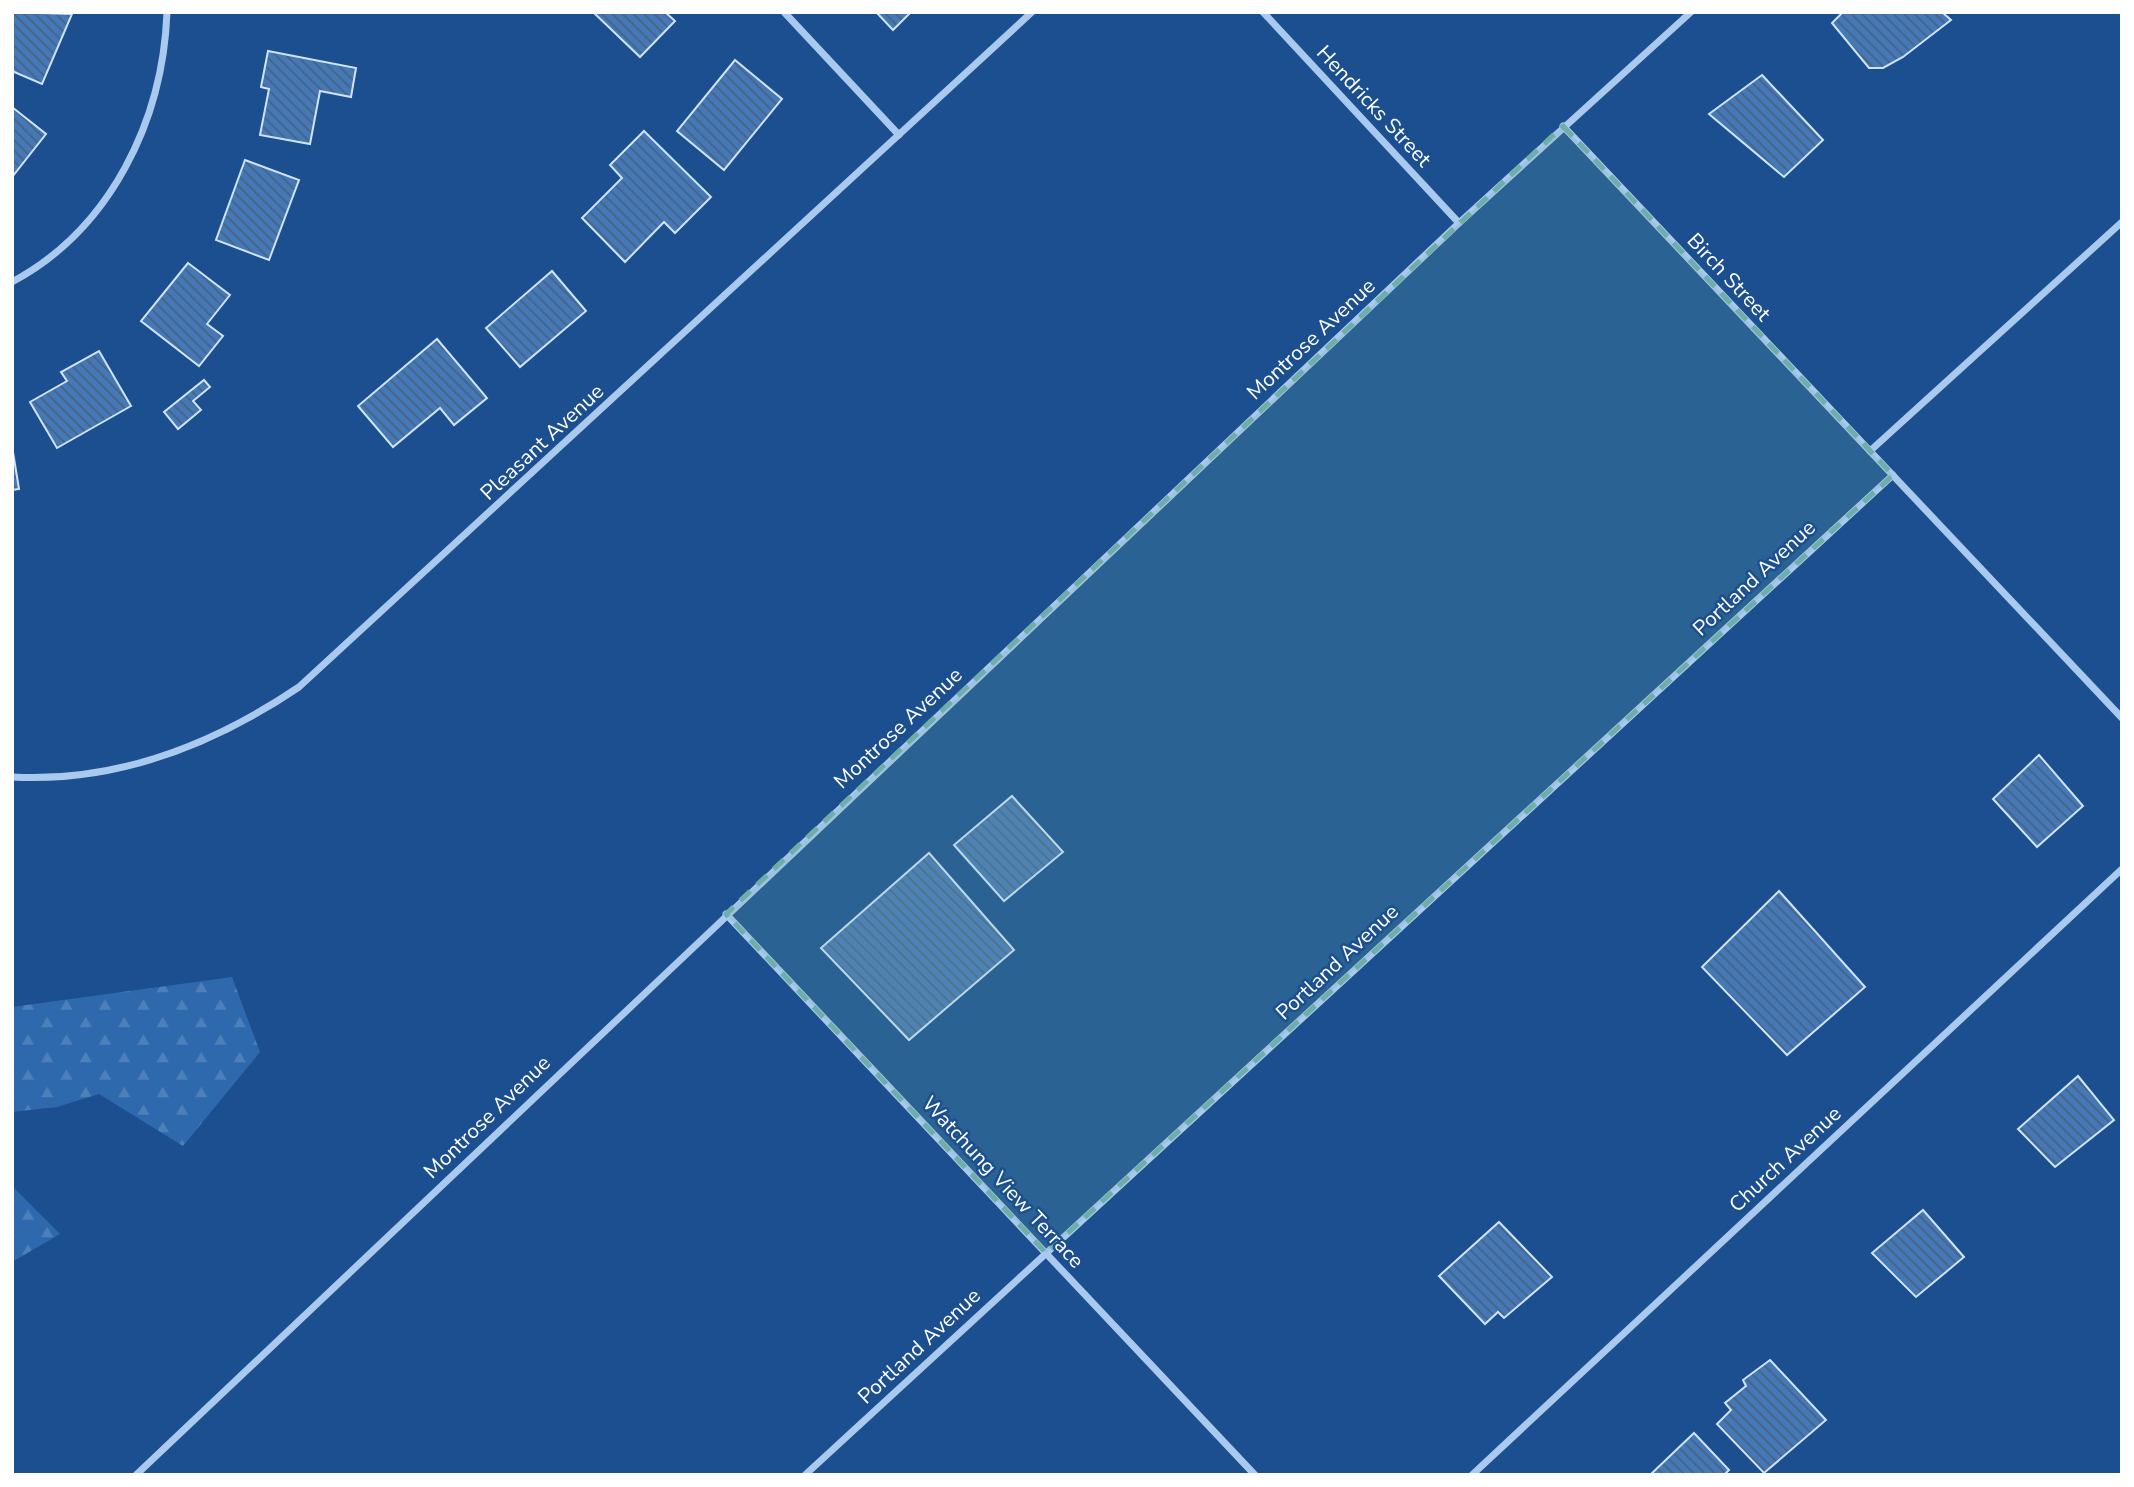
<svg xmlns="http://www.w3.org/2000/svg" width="2134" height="1487" viewBox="0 0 2134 1487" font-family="'Nunito Sans',sans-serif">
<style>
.forest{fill:url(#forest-firs)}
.building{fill:url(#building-back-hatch);stroke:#cfe3fa;stroke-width:2}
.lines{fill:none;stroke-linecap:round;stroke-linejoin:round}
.minor{stroke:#a9c9ee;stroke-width:7}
.marked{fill:#6fada8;fill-opacity:0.2;stroke:#6fada8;stroke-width:5;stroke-dasharray:14 9;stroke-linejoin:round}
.labels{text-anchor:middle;stroke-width:5;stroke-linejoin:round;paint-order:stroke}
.street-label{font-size:21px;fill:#fff;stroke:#1b4f8f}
</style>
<defs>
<pattern id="forest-firs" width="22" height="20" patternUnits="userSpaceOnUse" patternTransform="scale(1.75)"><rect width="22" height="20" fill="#2e69ad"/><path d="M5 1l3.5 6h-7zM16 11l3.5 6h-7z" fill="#4d80b9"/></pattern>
<pattern id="building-back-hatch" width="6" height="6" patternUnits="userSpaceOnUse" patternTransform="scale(1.75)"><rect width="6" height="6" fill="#4478b7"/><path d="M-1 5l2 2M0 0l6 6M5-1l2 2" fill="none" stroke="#486282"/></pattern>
</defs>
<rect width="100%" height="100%" fill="#1b4f8f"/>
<!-- forest -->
<g class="forest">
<polygon points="232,977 260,1052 183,1146 99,1094 57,1107 12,1112 12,1007"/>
<polygon points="12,1186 60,1234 12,1262"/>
</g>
<!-- building -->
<g class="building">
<polygon points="12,12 72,14 42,84 12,71"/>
<polygon points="593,12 665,12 675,21 640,57"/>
<polygon points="876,12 911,12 893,30"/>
<polygon points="1843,12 1942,12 1951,20 1903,57 1883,68 1869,68 1832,23"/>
<polygon points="268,51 356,68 351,97 320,91 310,144 260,135 269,89 261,87"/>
<polygon points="735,60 782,99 724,170 677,131"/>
<polygon points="1762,75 1823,140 1784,177 1709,114"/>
<polygon points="12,107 46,134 12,177"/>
<polygon points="644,131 711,197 675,233 664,222 625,262 582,218 622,178 610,165"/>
<polygon points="245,160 299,180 269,260 216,240"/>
<polygon points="188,263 230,295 207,324 223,336 199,366 141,321"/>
<polygon points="552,271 586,311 520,367 486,328"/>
<polygon points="437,339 487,398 454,425 440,408 393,447 358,406"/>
<polygon points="99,351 131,406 57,448 30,402 67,381 61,372"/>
<polygon points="204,380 210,387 193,401 201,410 178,429 164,412"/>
<polygon points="12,446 19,489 12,490"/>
<polygon points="2039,755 2083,806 2037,847 1993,799"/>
<polygon points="1012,796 1063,852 1004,901 954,845"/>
<polygon points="929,853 1014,950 909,1040 821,948"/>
<polygon points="1779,891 1865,987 1787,1055 1702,967"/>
<polygon points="2078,1076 2114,1120 2055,1167 2018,1129"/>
<polygon points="1923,1210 1964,1257 1916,1297 1872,1253"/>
<polygon points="1499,1222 1552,1277 1504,1318 1498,1312 1485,1324 1439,1276"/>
<polygon points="1770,1360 1826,1420 1764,1473 1717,1424 1731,1410 1725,1403 1746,1386 1743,1380"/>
<polygon points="1694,1433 1729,1470 1724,1475 1650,1475"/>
</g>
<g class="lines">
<!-- minor -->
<g class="minor">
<polyline points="784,12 899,135"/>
<polyline points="1263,12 1459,223"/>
<polyline points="1563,126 2122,718"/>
<path d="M12,282C111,229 163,120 167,12"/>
<polyline points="1870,451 2122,222"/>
<path d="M12,777C118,783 213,745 299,687L1032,12"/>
<polyline points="726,914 1255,1475"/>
<polyline points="136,1475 1459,223 1691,12"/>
<polyline points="805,1475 1893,475"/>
<polyline points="1472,1475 2122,869"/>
</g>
</g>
<!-- marked area -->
<path class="marked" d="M1563,126L1893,475L1046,1253L726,914Z"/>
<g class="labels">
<!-- street labels -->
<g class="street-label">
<text transform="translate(1374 106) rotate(47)" y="7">Hendricks Street</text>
<text transform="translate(1729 277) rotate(47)" y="7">Birch Street</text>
<text transform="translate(1311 339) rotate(-43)" y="7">Montrose Avenue</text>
<text transform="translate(542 442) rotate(-43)" y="7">Pleasant Avenue</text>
<text transform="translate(1754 578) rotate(-43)" y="7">Portland Avenue</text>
<text transform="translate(898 728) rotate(-43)" y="7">Montrose Avenue</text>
<text transform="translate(1337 962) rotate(-43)" y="7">Portland Avenue</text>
<text transform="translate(487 1117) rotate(-44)" y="7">Montrose Avenue</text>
<text transform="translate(1785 1159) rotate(-43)" y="7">Church Avenue</text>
<text transform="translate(1003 1182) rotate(47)" y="7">Watchung View Terrace</text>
<text transform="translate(919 1346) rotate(-43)" y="7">Portland Avenue</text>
</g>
</g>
<!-- border -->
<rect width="2134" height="1487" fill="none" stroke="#ffffff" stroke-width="28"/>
</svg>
